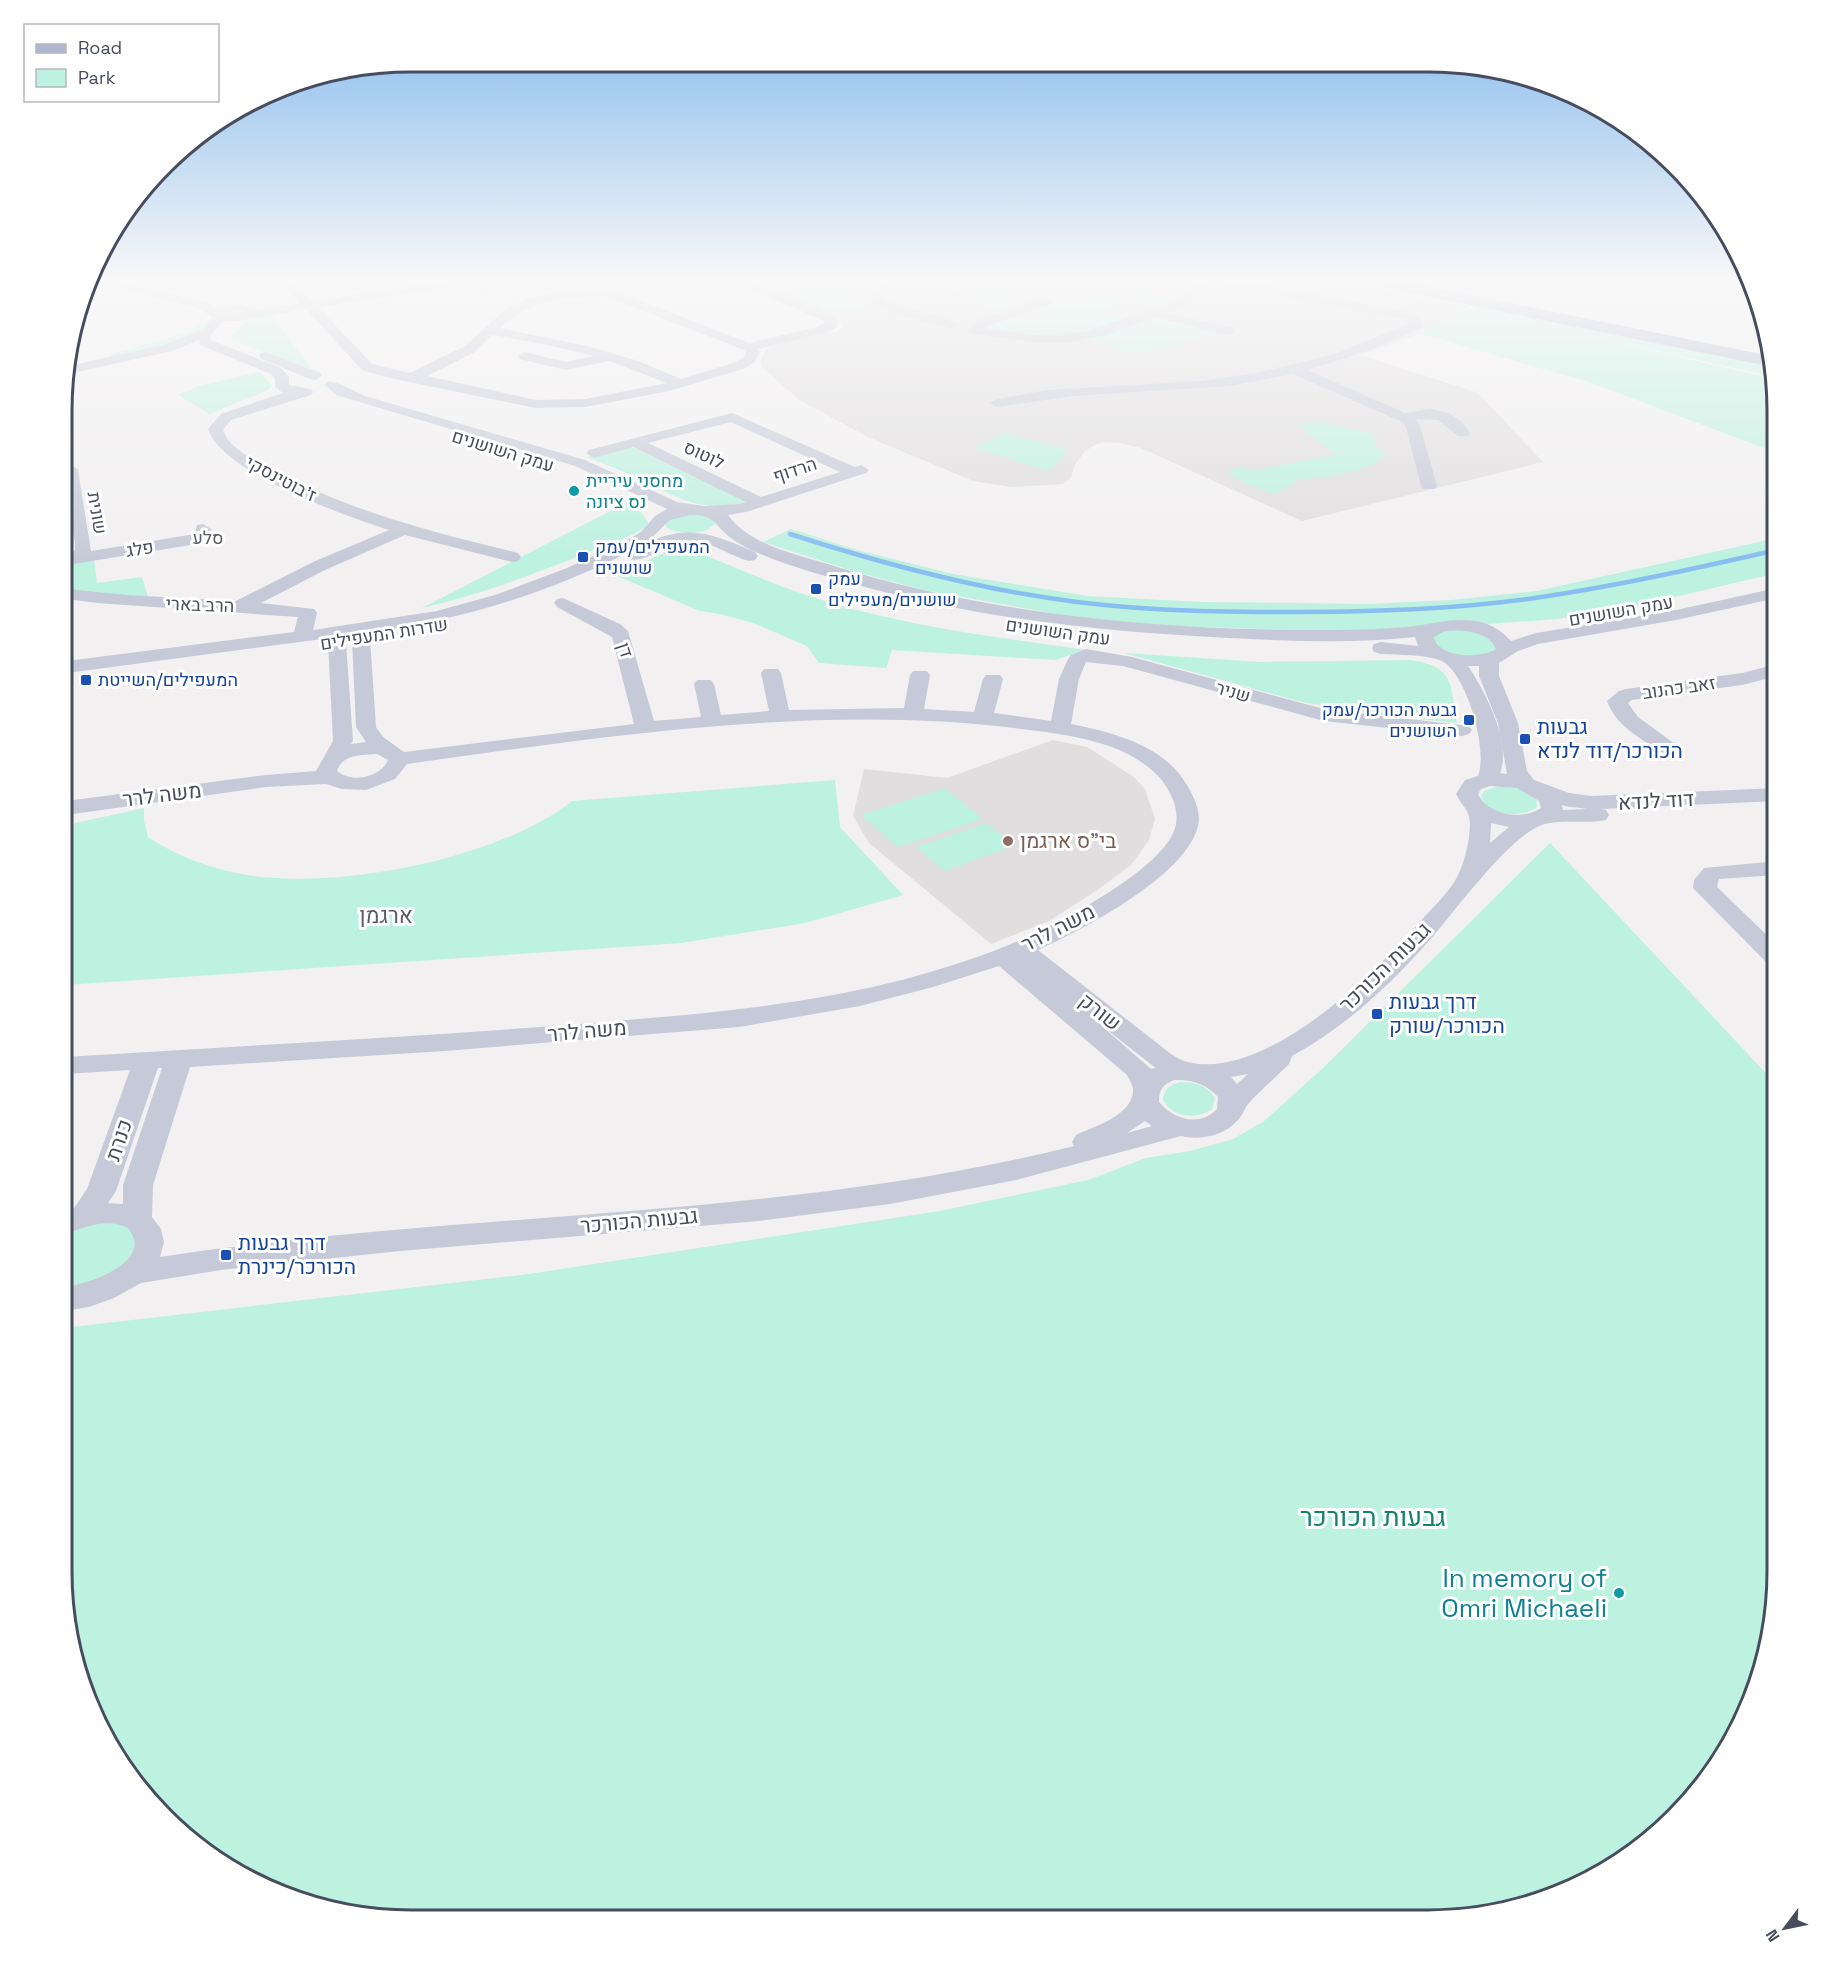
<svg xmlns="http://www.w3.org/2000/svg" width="1839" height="1982" viewBox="0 0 1839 1982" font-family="'Space Grotesk',Heebo,sans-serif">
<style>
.education{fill:#e0dedf}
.green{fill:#bdf1e0}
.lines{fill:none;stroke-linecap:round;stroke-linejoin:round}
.stream{stroke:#88bef0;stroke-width:4.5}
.minor{fill:#c6cad8;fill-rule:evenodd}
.major{fill:#aeb6d0;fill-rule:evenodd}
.culture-dot{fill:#0f9aa8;stroke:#fff;stroke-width:2}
.transit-dot{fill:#1a4fb4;stroke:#fff;stroke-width:2}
.education-dot{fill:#8d6e63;stroke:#fff;stroke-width:2}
.labels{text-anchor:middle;stroke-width:6;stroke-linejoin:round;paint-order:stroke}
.far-street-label{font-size:18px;fill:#474d5e;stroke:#fff}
.far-culture-label{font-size:18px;fill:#0d838f;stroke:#fff;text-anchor:start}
.far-neighbourhood-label{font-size:18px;fill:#5c5d65;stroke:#fff}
.far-transit-label{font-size:18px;fill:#164399;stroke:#fff;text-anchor:start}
.transit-label{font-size:21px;fill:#164399;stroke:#fff;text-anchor:start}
.street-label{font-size:21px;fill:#474d5e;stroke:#fff}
.education-label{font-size:21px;fill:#785e54;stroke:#fff;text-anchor:start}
.neighbourhood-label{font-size:22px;fill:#5c5d65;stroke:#fff}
.near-park-label{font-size:26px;fill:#13846b;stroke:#fff}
.near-culture-label{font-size:26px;fill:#0d838f;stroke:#fff;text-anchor:end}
.rim{fill:none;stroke:#474d5e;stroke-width:3}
</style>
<rect width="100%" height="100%" fill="#f2f0f0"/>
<!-- education -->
<g class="education">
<polygon points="462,283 529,283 480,293 460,284"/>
<polygon points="532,283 621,283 592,289 558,291"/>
<polygon points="758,283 1349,283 1469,306 1430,330 1361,355 1478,393 1543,462 1302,521 1141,448 1121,443 1104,442 1095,445 1085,451 1074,466 1071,478 1063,484 1012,487 973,481 868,437 801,401 783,386 761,366 761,359 766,350 779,343 837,331 842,326 839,320"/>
<polygon points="1053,740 1087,747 1134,777 1145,789 1155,819 1149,840 1131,865 1096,891 1049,921 991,944 869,843 853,816 864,769 947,778"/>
</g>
<!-- green -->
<g class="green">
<polygon points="766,283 814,283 826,291 855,299 860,304 858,312 844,315 804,301"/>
<polygon points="892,283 976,283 1022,303 999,310 955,295 951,288 933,285 889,290"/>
<path d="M1147,292L1176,299L1155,307L1124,301L1102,311L1130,317L1082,333L1039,336L984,329C1009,311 1029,324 1058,316L1052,313L1032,309L1089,294L1111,296Z"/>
<polygon points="1477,303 1772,364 1775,377 1571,332 1775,379 1777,453 1592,383 1418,333 1464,310 1469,311"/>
<polygon points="271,315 313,370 232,340 231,336 246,321"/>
<path d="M1150,316L1221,331C1192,341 1146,357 1116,350C1106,347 1096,342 1086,338Z"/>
<polygon points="212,320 193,338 116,358 109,356 110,354 192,332 194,325"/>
<polygon points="259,372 272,385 268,390 209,414 178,395 199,386"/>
<polygon points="1310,422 1324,422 1373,434 1375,445 1386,455 1370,466 1334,476 1298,480 1275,495 1233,477 1227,471 1239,467 1257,470 1335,454 1298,425"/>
<polygon points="1003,433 1065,448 1063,458 1048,471 975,448"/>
<path d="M630,446L749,502C696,513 680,498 635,477C619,469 603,464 587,457Z"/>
<path d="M624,504C636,507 644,513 649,525L634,534C564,562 496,591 422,608Z"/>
<path d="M679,514L708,515L716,522C707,536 682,535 667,528L665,524L666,520Z"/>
<polygon points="791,529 857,550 953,574 1087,596 1200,602 1370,604 1452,600 1537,591 1777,538 1777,573 1628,608 1558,619 1388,631 1329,631 1167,626 1067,616 924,590 856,572 763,542"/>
<path d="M686,547C735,568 784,589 835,604C917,628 1003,638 1086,650L1055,660L892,650L886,668L819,663L807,646L753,623L720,614L700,611L615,575L673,549Z"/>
<polygon points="94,559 97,583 142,577 149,600 67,590 67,563"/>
<polygon points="1444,628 1482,632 1499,649 1473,659 1434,648 1433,632"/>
<path d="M1124,653L1260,662L1411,660C1456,667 1450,685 1457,723L1373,714L1302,702Z"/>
<path d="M835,780L840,827L903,895L805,923L681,943L65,985L66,825L144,808V821L148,837C175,855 204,866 236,873C328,893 498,860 572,801Z"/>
<path d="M1499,786L1521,789L1536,798L1537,807C1522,818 1490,817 1481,797L1484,791Z"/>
<polygon points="945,788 983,819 898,847 861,815"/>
<polygon points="986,823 1015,845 945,871 916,847"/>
<polygon points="1550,843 1777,1085 1777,1594 1765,1662 1731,1745 1691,1802 1622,1861 1540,1902 1451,1920 388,1920 320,1908 237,1874 180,1834 121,1765 80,1683 62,1594 63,1328 529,1274 940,1211 1088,1180 1146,1158 1190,1151 1233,1139 1263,1122 1321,1070"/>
<path d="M1180,1082C1195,1082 1207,1085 1215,1098L1212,1109C1196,1120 1173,1118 1163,1100C1164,1089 1170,1085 1180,1082Z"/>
<polygon points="103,1219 129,1225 140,1245 124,1270 71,1292 64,1292 64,1230"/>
</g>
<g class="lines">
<!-- stream -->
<path class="stream" d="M790,534C874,561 961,585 1049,598C1125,610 1202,612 1279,612C1365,612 1451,610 1535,598C1617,586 1697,568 1777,550"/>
<!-- minor -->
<g class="minor">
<path d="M100,283H123L206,302L218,309L235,304L259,309L300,303L283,283H296L312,301L426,283H458L452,287L318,307L372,364L410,373L465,346L507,308L530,298L568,289H611L749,343L817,327L826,322L738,283H755L832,315L838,320L836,328L826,333L758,349L760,351L755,362L743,369L669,391L585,407L536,408L385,377L362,370L306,309L238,321H223L211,335V340L281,368L289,377V385L311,389L313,392L311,395L231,420L223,430C229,448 251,458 267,467C346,510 431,532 518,553L521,557L518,561L512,562L405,535L325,570L261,603L314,609L317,613L313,630L437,611L495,595L567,568L620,544L641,532L655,516L667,509L575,466L336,395L325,385L327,382C336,380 355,392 365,396L585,460L677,502L704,506L738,504L746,502L633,447L594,458L586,453L589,450L732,413L855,467L861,465L869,470L866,473L746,512L728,515C751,546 796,554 831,565C993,616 1168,631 1337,630C1360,630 1382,629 1405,627C1443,624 1480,607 1511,641L1536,633L1676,610L1777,588V598L1676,620L1538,644L1518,651L1499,663V676L1518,723L1527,771L1534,780L1545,784L1569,793L1591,796L1777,788V801L1601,809L1606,810L1609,815L1606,820C1588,824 1557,819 1542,825C1508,837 1454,913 1428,942C1388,987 1345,1027 1292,1056L1289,1064C1276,1077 1261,1090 1248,1104C1244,1109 1243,1115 1238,1120C1225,1135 1201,1141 1181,1136L1016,1180L890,1204L759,1221L400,1251L221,1270L141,1283L114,1298L89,1307L64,1311V1287C87,1285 156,1262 128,1228C106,1217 85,1228 64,1234V1211L74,1208L87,1189L130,1070L65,1074V1057C241,1046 416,1037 592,1023C737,1011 874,1000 1011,944C1050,928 1169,868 1176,824C1179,808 1170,790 1160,778C1126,741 1069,735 1022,729C821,703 607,736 407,764L395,779L366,790L342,789L326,784L266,787L66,815V801L266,775L316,771L333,741L328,642L330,638L67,673V661L294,632L298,617L97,603L67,599V589L127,595L236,601L313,562L389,530C346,516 222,473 208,429L221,414L283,393L275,387V378L271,374L200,345L199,340L172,351L68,374V366L163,345L203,329L213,317L198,308ZM605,296L744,350L746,352L744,357L733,363L681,379L638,361L591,347L500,328C531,299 564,297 605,296ZM235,311H245L227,314ZM492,335L539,343L594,356L566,362L525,352L518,356L520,359L566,370L609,361L667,383L585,399L536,400L427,376L475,352ZM731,422L840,472L761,497L648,443ZM690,515C715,514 714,525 731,538C759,559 819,574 854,584C976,618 1102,632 1229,638C1291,641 1353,644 1415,637L1418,646L1381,642L1374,644L1372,648L1374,652L1381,654C1397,655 1433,654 1445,663C1468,680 1488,750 1478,776L1465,780L1456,794C1459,801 1465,807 1468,813C1474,828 1464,867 1456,879C1447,895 1430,910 1418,924C1372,976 1264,1081 1188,1062C1182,1061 1176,1057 1171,1054L1038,950C1082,930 1186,876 1198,826C1202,811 1192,792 1183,779C1159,744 1111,732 1071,724L1079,679L1086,662L1123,666L1324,721L1462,736L1469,734L1472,730L1469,726L1324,709L1132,657L1086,649L1071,655L1068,659L1059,679L1051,721L994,713L1003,679L1000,675H986L983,679L974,712L924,709L930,675L927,671H913L910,675L904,708L789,710L781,673L778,669H764L761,673L769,711L721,715L714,684L711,680H697L694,684L701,717L654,721L628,631L620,624L563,598L557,599L554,603L557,607L612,637L634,724L404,752L383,737L376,727L370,638L365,633C457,621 543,595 627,553L628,559C648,564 669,540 691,541C711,541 730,556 749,561L755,560L758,556L755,552C713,535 691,523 646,543L670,520ZM1445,631C1462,629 1489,631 1496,649C1481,659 1437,658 1434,637ZM350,639L352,640L356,727L366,742L351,744L353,741L346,643ZM1468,666H1479V676L1498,723L1507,774L1500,773C1512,743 1485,691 1468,666ZM377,754L388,760C381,777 352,784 337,771C342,754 363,755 377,754ZM1490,786L1517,788L1539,801L1541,808C1522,821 1488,815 1478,794L1481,789ZM1562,805L1565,806L1587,809L1563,810ZM1491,823L1509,827L1490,843ZM999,966L1127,1075C1129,1079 1133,1085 1133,1089C1134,1115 1095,1126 1076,1135L1072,1142L1074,1146C775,1221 464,1210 160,1257L164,1242L161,1229L152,1217L153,1185L190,1067L445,1051L739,1027L860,1006L933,987ZM1096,1021L1153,1066L1156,1068L1151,1069ZM158,1068H162L123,1185V1204L108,1203L116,1191ZM1248,1074L1237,1084L1231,1077ZM1174,1080C1191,1079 1207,1084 1218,1097L1217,1109C1200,1127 1174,1120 1159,1102C1159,1090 1162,1085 1174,1080ZM1145,1121L1152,1126L1127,1133Z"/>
<polygon points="879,283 891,283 883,299 956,322 958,325 952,329 898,314 872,304 870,301"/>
<polygon points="1198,283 1211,283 1191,301 1167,313 1234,328 1235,331 1234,334 1229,335 1155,317 1106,335 1069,342 1036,342 972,334 966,330 973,326 974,322 1046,297 1052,301 1050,304 982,328 1036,335 1085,332 1168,304 1182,296"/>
<polygon points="1220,283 1248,283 1408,312 1419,316 1423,325 1421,328 1370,350 1308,370 1405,413 1430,409 1449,413 1462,422 1470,433 1468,436 1458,436 1438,420 1415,419 1420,426 1437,486 1435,489 1423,489 1421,486 1406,427 1402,422 1293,374 1229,386 1073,396 997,407 990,403 997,399 1048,390 1202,381 1257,373 1335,354 1410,323 1405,319 1226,287"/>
<polygon points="266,352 320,373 322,376 315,380 310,379 261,359 259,356 261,353"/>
<polygon points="68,466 75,467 78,470 91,551 195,534 197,525 203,524 211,529 211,538 203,543 67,565 67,555 75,550 75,543 67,500"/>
<path d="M1777,664V676L1742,685L1632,700L1628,703L1638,717L1675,744L1678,748L1675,752L1668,754L1661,752C1640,738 1616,726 1607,701L1619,691L1626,689L1742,673Z"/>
<polygon points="1777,861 1777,875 1719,879 1717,887 1777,945 1777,966 1768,964 1693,888 1694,880 1704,868"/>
</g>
<!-- major -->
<polygon class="major" points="1379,283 1412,283 1770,356 1773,367 1386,288"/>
</g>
<!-- sky -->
<linearGradient id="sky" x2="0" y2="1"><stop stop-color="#81b8eb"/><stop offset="0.5" stop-color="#f9f8f8"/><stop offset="1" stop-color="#f9f8f8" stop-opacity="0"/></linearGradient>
<rect width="1839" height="561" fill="url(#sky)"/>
<!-- markers -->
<g class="culture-dot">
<circle cx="574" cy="491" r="6"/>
<circle cx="1619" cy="1593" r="6"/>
</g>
<g class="transit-dot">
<rect x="577" y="551" width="12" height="12" rx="3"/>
<rect x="810" y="583" width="12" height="12" rx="3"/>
<rect x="80" y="674" width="12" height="12" rx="3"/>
<rect x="1463" y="714" width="12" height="12" rx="3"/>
<rect x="1519" y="733" width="12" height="12" rx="3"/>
<rect x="1371" y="1008" width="12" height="12" rx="3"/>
<rect x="220" y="1249" width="12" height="12" rx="3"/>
</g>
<circle class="education-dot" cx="1008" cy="841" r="6"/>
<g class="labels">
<!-- far-street labels -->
<g class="far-street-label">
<text transform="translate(503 451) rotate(17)" y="6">עמק השושנים</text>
<text transform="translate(704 455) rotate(25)" y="6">לוטוס</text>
<text transform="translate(795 470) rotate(-18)" y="6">הרדוף</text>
<text transform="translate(281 479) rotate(28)" y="6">ז'בוטינסקי</text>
<text transform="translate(97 513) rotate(80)" y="6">שונית</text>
<text transform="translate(140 549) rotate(-9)" y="6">פלג</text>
<text transform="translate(200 605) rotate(2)" y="6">הרב בארי</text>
<text transform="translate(1621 611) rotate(-10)" y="6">עמק השושנים</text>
<text transform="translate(1058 632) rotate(8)" y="6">עמק השושנים</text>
<text transform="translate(384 634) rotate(-9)" y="6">שדרות המעפילים</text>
<text transform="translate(625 650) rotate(72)" y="6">דן</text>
<text transform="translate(1679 688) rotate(-8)" y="6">זאב כהנוב</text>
<text transform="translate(1233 692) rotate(16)" y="6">שניר</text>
</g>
<!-- far-culture labels -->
<g class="far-culture-label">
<text x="586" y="487">מחסני עיריית<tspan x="586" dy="21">נס ציונה</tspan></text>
</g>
<!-- far-neighbourhood labels -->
<g class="far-neighbourhood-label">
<text x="208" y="544">סלע</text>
</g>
<!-- far-transit labels -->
<g class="far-transit-label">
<text x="595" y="553">המעפילים/עמק<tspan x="595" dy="21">שושנים</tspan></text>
<text x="828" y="585">עמק<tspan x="828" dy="21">שושנים/מעפילים</tspan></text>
<text x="98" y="686">המעפילים/השייטת</text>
<text x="1457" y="716" text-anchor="end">גבעת הכורכר/עמק<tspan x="1457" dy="21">השושנים</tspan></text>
</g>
<!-- transit labels -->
<g class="transit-label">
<text x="1537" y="734">גבעות<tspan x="1537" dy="24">הכורכר/דוד לנדא</tspan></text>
<text x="1389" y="1009">דרך גבעות<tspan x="1389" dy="24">הכורכר/שורק</tspan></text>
<text x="238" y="1250">דרך גבעות<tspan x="238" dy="24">הכורכר/כינרת</tspan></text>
</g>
<!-- street labels -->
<g class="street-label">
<text transform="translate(162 795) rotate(-7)" y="7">משה לרר</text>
<text transform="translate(1656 801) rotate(-3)" y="7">דוד לנדא</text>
<text transform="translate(1058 928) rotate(-27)" y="7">משה לרר</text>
<text transform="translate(1385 967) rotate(-44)" y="7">גבעות הכורכר</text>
<text transform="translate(1100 1012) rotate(38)" y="7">שורק</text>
<text transform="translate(587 1031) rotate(-5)" y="7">משה לרר</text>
<text transform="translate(119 1140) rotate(-71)" y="7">כנרת</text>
<text transform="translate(639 1221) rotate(-5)" y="7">גבעות הכורכר</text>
</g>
<!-- education labels -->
<g class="education-label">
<text x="1020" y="848">בי"ס ארגמן</text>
</g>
<!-- neighbourhood labels -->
<g class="neighbourhood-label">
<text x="386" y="923">ארגמן</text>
</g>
<!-- near-park labels -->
<g class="near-park-label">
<text x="1373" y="1526">גבעות הכורכר</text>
</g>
<!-- near-culture labels -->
<g class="near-culture-label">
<text x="1607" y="1587">In memory of<tspan x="1607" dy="30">Omri Michaeli</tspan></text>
</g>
</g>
<!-- crop -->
<path d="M0 0H1839V1982H0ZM411 72H1428A339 339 0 0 1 1767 411V1571A339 339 0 0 1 1428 1910H411A339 339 0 0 1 72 1571V411A339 339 0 0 1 411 72Z" fill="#fff" fill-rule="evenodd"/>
<path class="rim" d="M411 72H1428A339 339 0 0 1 1767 411V1571A339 339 0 0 1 1428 1910H411A339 339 0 0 1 72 1571V411A339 339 0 0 1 411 72Z"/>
<!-- legend -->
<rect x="24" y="24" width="195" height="78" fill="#ffffff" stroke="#b5b8bf" stroke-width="1.5"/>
<rect x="36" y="44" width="30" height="9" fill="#aeb6d0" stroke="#b5b8bf" stroke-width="1.5"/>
<text x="78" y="54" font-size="18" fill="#474d5e">Road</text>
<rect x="36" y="69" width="30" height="18" fill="#bdf1e0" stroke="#b5b8bf" stroke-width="1.5"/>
<text x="78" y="84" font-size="18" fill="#474d5e">Park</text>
<!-- north arrow -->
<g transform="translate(1785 1928) rotate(238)" stroke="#ffffff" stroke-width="4.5" paint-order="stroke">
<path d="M0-4.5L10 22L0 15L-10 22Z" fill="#474d5e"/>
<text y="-9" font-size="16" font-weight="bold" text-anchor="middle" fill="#474d5e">N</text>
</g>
</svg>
